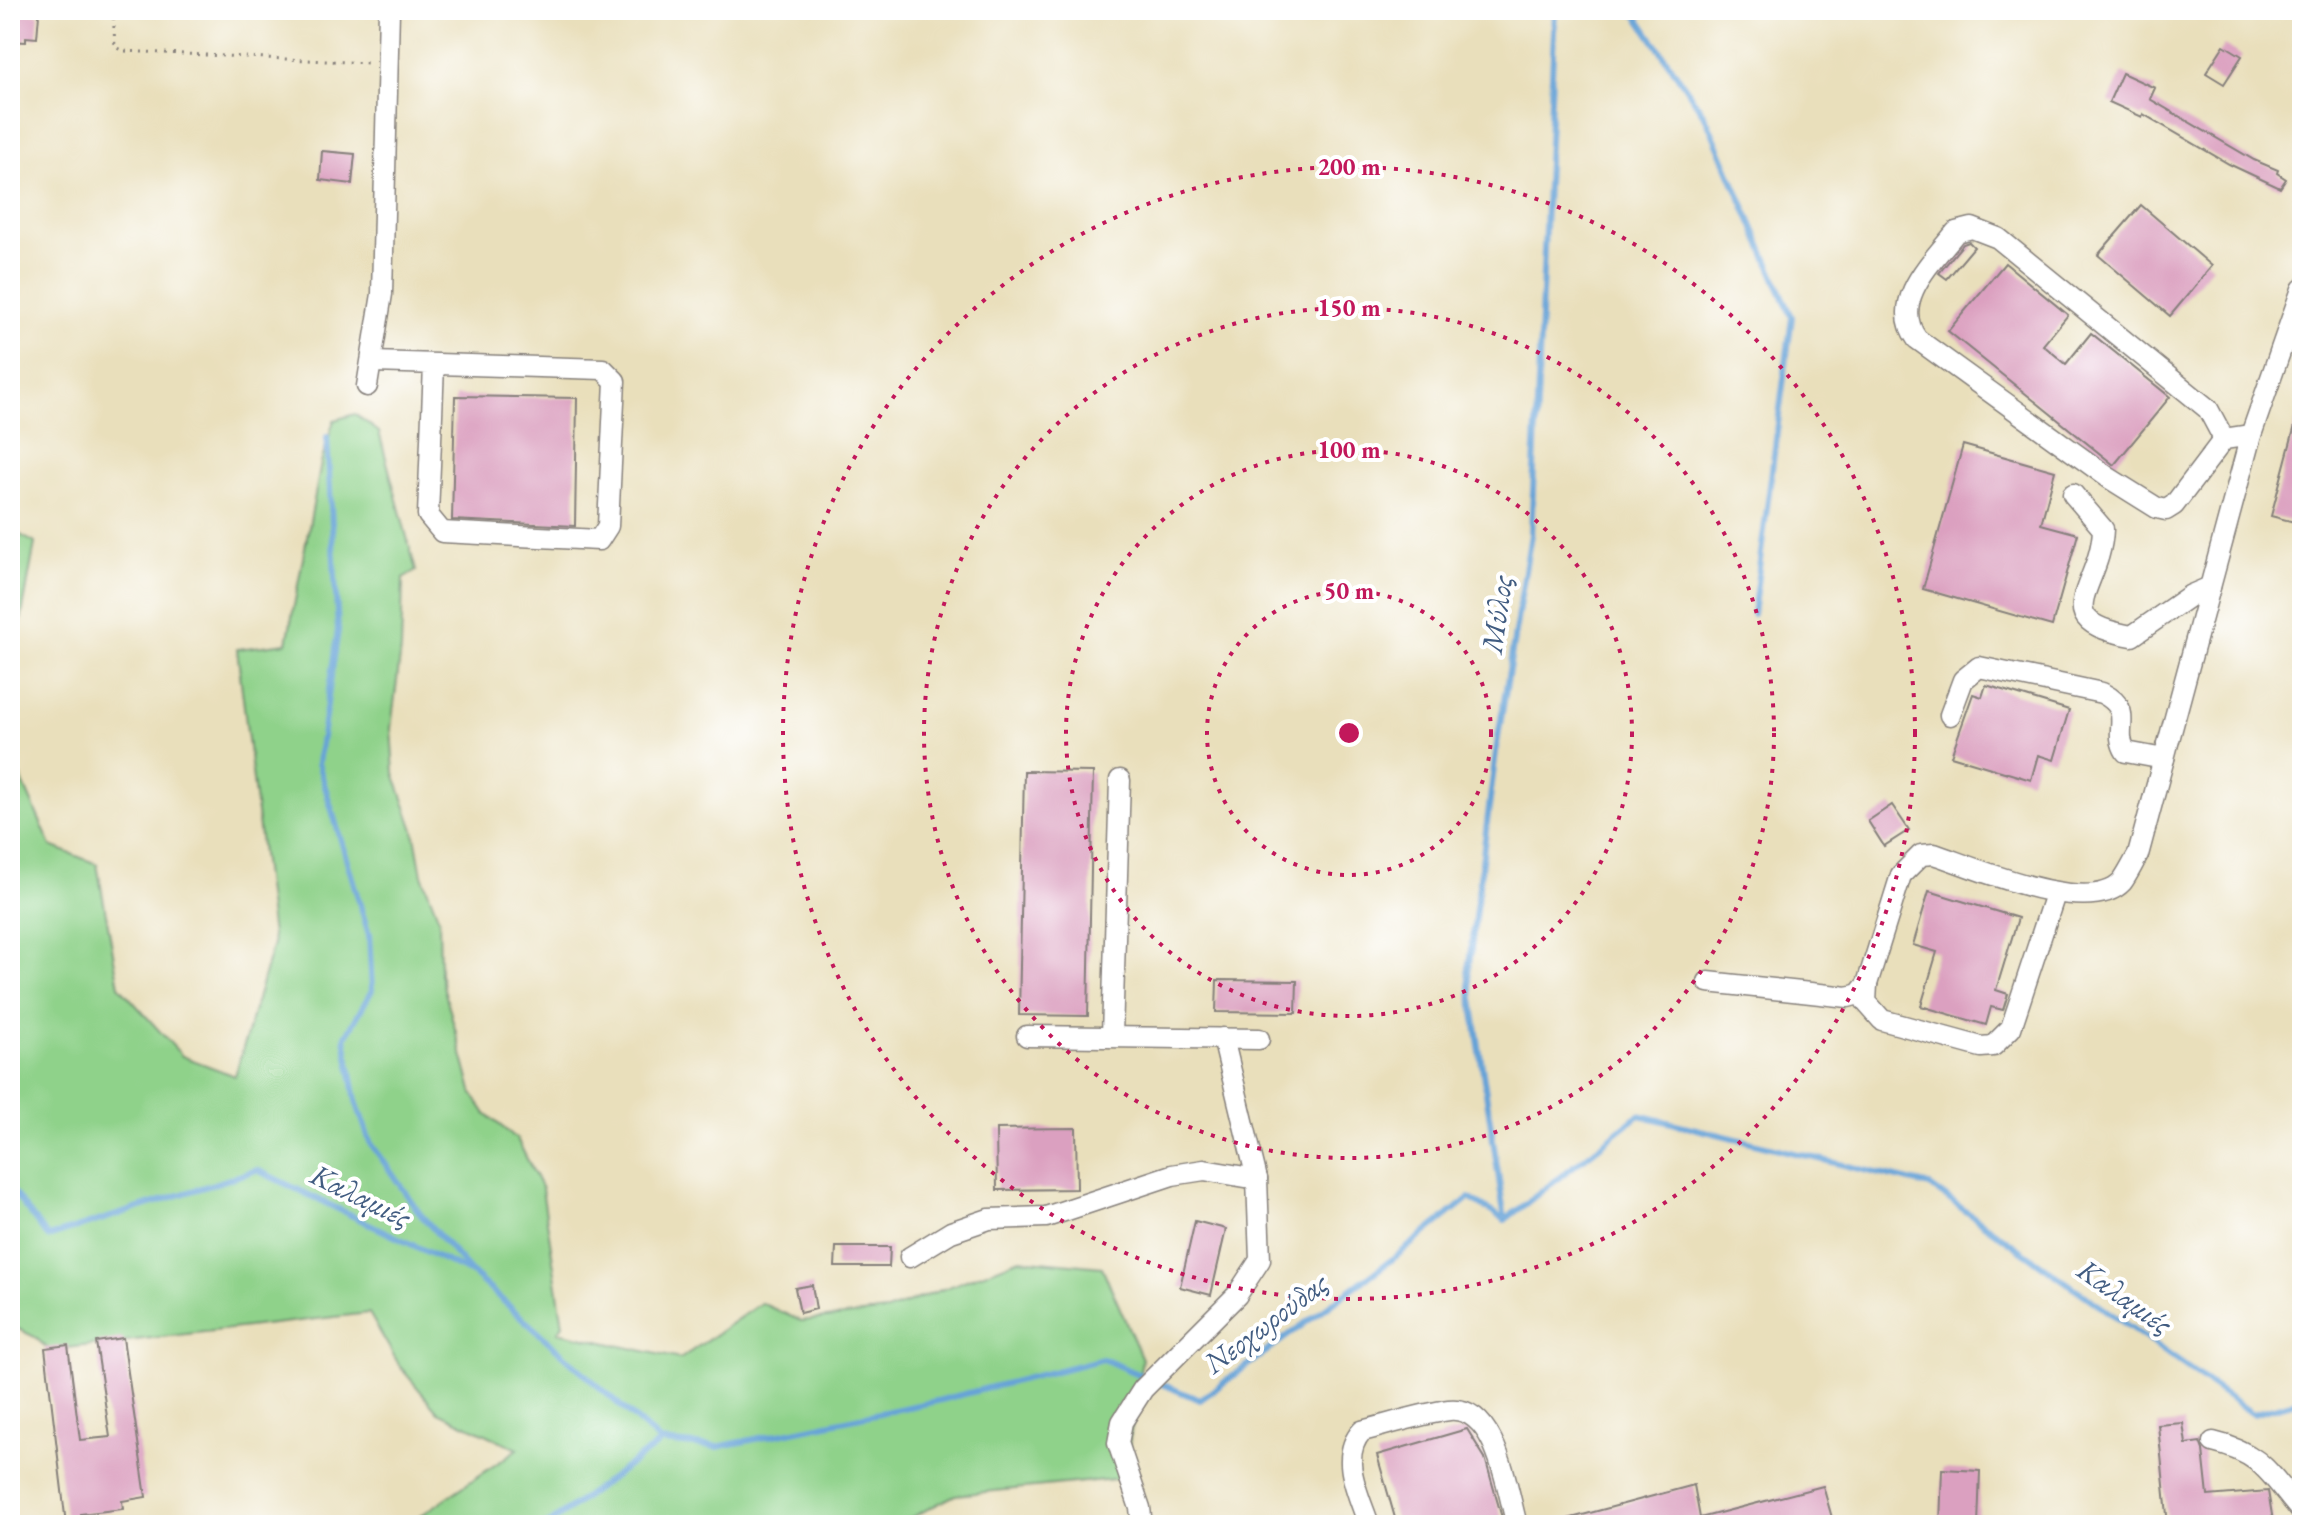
<svg xmlns="http://www.w3.org/2000/svg" width="2312" height="1535" viewBox="0 0 2312 1535" font-family="'EB Garamond',serif">
<style>
.green{fill:#8fd28a;stroke:#587a62;stroke-width:2}
.lines{fill:none;stroke-linecap:round;stroke-linejoin:round}
.stream{stroke:#66a3d7;stroke-width:6}
.building{fill:#dba0c0}
.minor-casing{stroke:#86807b;stroke-width:23}
.path{stroke:#86807b;stroke-width:3;stroke-dasharray:2 6;stroke-linecap:butt}
.minor{stroke:#fff;stroke-width:20}
.ring{fill:none;stroke:#c2185b;stroke-width:4;stroke-dasharray:4 8}
.labels{text-anchor:middle;stroke-width:8;stroke-linejoin:round;paint-order:stroke}
.water-label{font-size:30px;font-style:italic;fill:#415c81;stroke:#fff}
.centre{fill:#c2185b;stroke:#fff;stroke-width:4}
.ring-label{font-size:24px;text-anchor:middle;font-weight:bold;fill:#c2185b;stroke:#fff;stroke-width:8;stroke-linejoin:round;paint-order:stroke}
</style>
<rect width="100%" height="100%" fill="#fff"/>
<filter id="ink" filterUnits="userSpaceOnUse"><feTurbulence type="fractalNoise" baseFrequency=".0125" numOctaves="2"/><feDisplacementMap in="SourceGraphic" scale="16" xChannelSelector="R" yChannelSelector="G"/><feConvolveMatrix kernelMatrix="1 2 1 2 8 2 1 2 1" color-interpolation-filters="sRGB"/></filter>
<filter id="wash" filterUnits="userSpaceOnUse"><feTurbulence type="fractalNoise" baseFrequency=".006" numOctaves="4" result="noise"/><feDisplacementMap in="SourceGraphic" scale="32" xChannelSelector="R" yChannelSelector="G"/><feGaussianBlur stdDeviation="1.8" result="paint"/><feColorMatrix in="noise" values="0 0 0 0 0 0 0 0 0 0 0 0 0 0 0 0 0 1.4 0 .05"/><feComposite in="paint" operator="in"/></filter>
<g filter="url(#wash)">
<rect width="100%" height="100%" fill="#e9dfbb"/>
<!-- green -->
<g class="green">
<polygon points="355,414 379,432 416,571 403,579 401,649 391,728 394,773 414,830 422,875 439,919 440,974 473,1094 486,1114 517,1139 542,1189 563,1325 558,1332 680,1359 761,1303 801,1321 887,1311 1020,1259 1102,1267 1142,1359 1124,1478 955,1495 897,1525 407,1525 518,1449 438,1412 401,1368 369,1313 49,1350 35,1337 10,1325 10,753 51,846 97,864 119,986 182,1056 235,1076 273,944 237,649 287,643 321,463 334,420"/>
<polygon points="10,529 35,543 10,681"/>
</g>
<g class="lines">
<!-- stream -->
<g class="stream">
<polyline points="1626,10 1637,16 1706,118 1792,317 1753,614"/>
<polyline points="327,437 338,630 318,763 369,935 372,990 345,1038 356,1101 370,1142 421,1215 473,1274"/>
<polyline points="10,1188 48,1237 257,1170 473,1274 661,1442"/>
<polyline points="1505,1220 1468,972 1497,744 1531,534 1555,10"/>
<polyline points="1157,1382 1200,1400 1394,1258 1469,1198 1505,1220 1639,1115 1930,1186 2253,1414 2302,1400"/>
<polyline points="547,1525 661,1442 717,1447 937,1401 1103,1359 1147,1378"/>
</g>
</g>
<g id="blocks">
<!-- building -->
<g class="building">
<polygon points="10,13 39,14 37,38 26,37 26,42 10,41"/>
<polygon points="2224,45 2242,56 2224,84 2206,73"/>
<polygon points="2122,73 2155,88 2150,99 2254,160 2278,170 2277,173 2286,179 2280,188 2229,164 2143,114 2142,117 2109,102"/>
<polygon points="322,151 355,154 352,184 320,180"/>
<polygon points="2141,205 2212,266 2170,316 2098,255"/>
<polygon points="1969,242 1974,247 1947,279 1939,273 1963,244"/>
<polygon points="2005,263 2068,315 2043,345 2066,364 2091,333 2170,397 2114,465 1948,331"/>
<polygon points="455,396 577,398 575,526 452,520"/>
<polygon points="2297,418 2302,419 2302,524 2271,516"/>
<polygon points="1963,445 2055,471 2041,524 2078,534 2052,626 1923,589"/>
<polygon points="1986,685 2069,710 2054,760 2038,755 2031,780 1951,756 1973,694 1982,697"/>
<polygon points="1024,771 1093,772 1088,1016 1019,1015"/>
<polygon points="1892,805 1909,830 1884,846 1868,821"/>
<polygon points="1929,891 2018,918 1996,990 2008,994 2003,1010 1991,1007 1986,1025 1921,1006 1937,952 1913,945"/>
<polygon points="1217,980 1297,981 1296,1013 1216,1012"/>
<polygon points="1076,1128 1077,1189 997,1190 996,1129"/>
<polygon points="1195,1221 1226,1229 1211,1295 1180,1287"/>
<polygon points="836,1247 890,1247 889,1267 835,1267"/>
<polygon points="812,1285 816,1309 800,1313 795,1288"/>
<polygon points="123,1338 146,1497 122,1501 123,1509 81,1514 81,1522 66,1524 45,1348 68,1345 80,1440 110,1437 96,1342"/>
<polygon points="2183,1423 2186,1444 2200,1442 2203,1450 2208,1496 2268,1491 2273,1521 2252,1525 2168,1525 2158,1425"/>
<polygon points="1467,1429 1485,1458 1504,1525 1397,1525 1377,1455"/>
<polygon points="1942,1469 1980,1471 1978,1525 1940,1525"/>
<polygon points="1694,1485 1700,1518 1823,1486 1834,1525 1648,1525 1647,1517 1614,1525 1565,1525 1564,1520"/>
</g>
</g>
</g>
<g filter="url(#ink)">
<use href="#blocks" fill-opacity="0" stroke="#86807b" stroke-width="2"/>
<g class="lines">
<!-- minor casing -->
<g class="minor-casing">
<g id="minor">
<polyline points="373,362 603,369 615,381 608,526 599,540 442,532 428,515 434,365"/>
<polyline points="367,386 382,294 389,10"/>
<path d="M2224,439L2208,409L1998,238L1972,228L1956,232C1933,261 1889,301 1917,339L2109,478L2157,508L2166,510L2174,505L2224,439L2251,435"/>
<path d="M2073,494L2103,529C2101,589 2043,620 2132,636L2191,595L2210,587"/>
<path d="M1950,715L1963,680L1979,667L2102,693C2137,711 2111,729 2126,752L2164,759"/>
<path d="M1708,982L1848,997L1859,994L1867,984L1901,875L1921,855L1934,854C1973,867 2089,918 2122,882C2128,874 2133,863 2138,855L2251,435L2302,289"/>
<polyline points="1867,984 1866,1002 1882,1020 1981,1047 1993,1046 2011,1028 2055,894"/>
<polyline points="1112,1035 1120,780"/>
<polyline points="1027,1036 1259,1039"/>
<polyline points="910,1257 951,1232 989,1219 1046,1217 1172,1175 1204,1170 1257,1179"/>
<path d="M2213,1442C2264,1454 2270,1475 2302,1512"/>
<polyline points="1142,1525 1140,1508 1118,1443 1122,1422 1143,1389 1237,1295 1260,1260 1257,1179 1223,1038"/>
<path d="M1369,1525C1359,1495 1338,1457 1362,1431C1390,1424 1420,1414 1449,1410C1497,1405 1507,1491 1517,1525"/>
</g>
</g>
<!-- path -->
<polyline class="path" points="113,10 115,47 123,51 368,63"/>
<!-- minor -->
<use href="#minor" class="minor"/>
</g>
</g>
<!-- distance rings -->
<g class="ring">
<circle cx="1349" cy="733" r="142"/>
<circle cx="1349" cy="733" r="283"/>
<circle cx="1349" cy="733" r="425"/>
<circle cx="1349" cy="733" r="566"/>
</g>
<g class="labels">
<!-- water labels -->
<g class="water-label">
<text transform="translate(1497 614) rotate(-82)" y="10">Μύλος</text>
<text transform="translate(361 1196) rotate(26)" y="10">Καλαμιές</text>
<text transform="translate(2125 1297) rotate(35)" y="10">Καλαμιές</text>
<text transform="translate(1266 1323) rotate(-37)" y="10">Νεοχωρούδας</text>
</g>
</g>
<circle cx="1349" cy="733" r="12" class="centre"/>
<g class="ring-label">
<text x="1349" y="175">200 m</text>
<text x="1349" y="316">150 m</text>
<text x="1349" y="458">100 m</text>
<text x="1349" y="599">50 m</text>
</g>
<!-- margin -->
<rect width="2312" height="1535" fill="none" stroke="#fff" stroke-width="40"/>
</svg>
